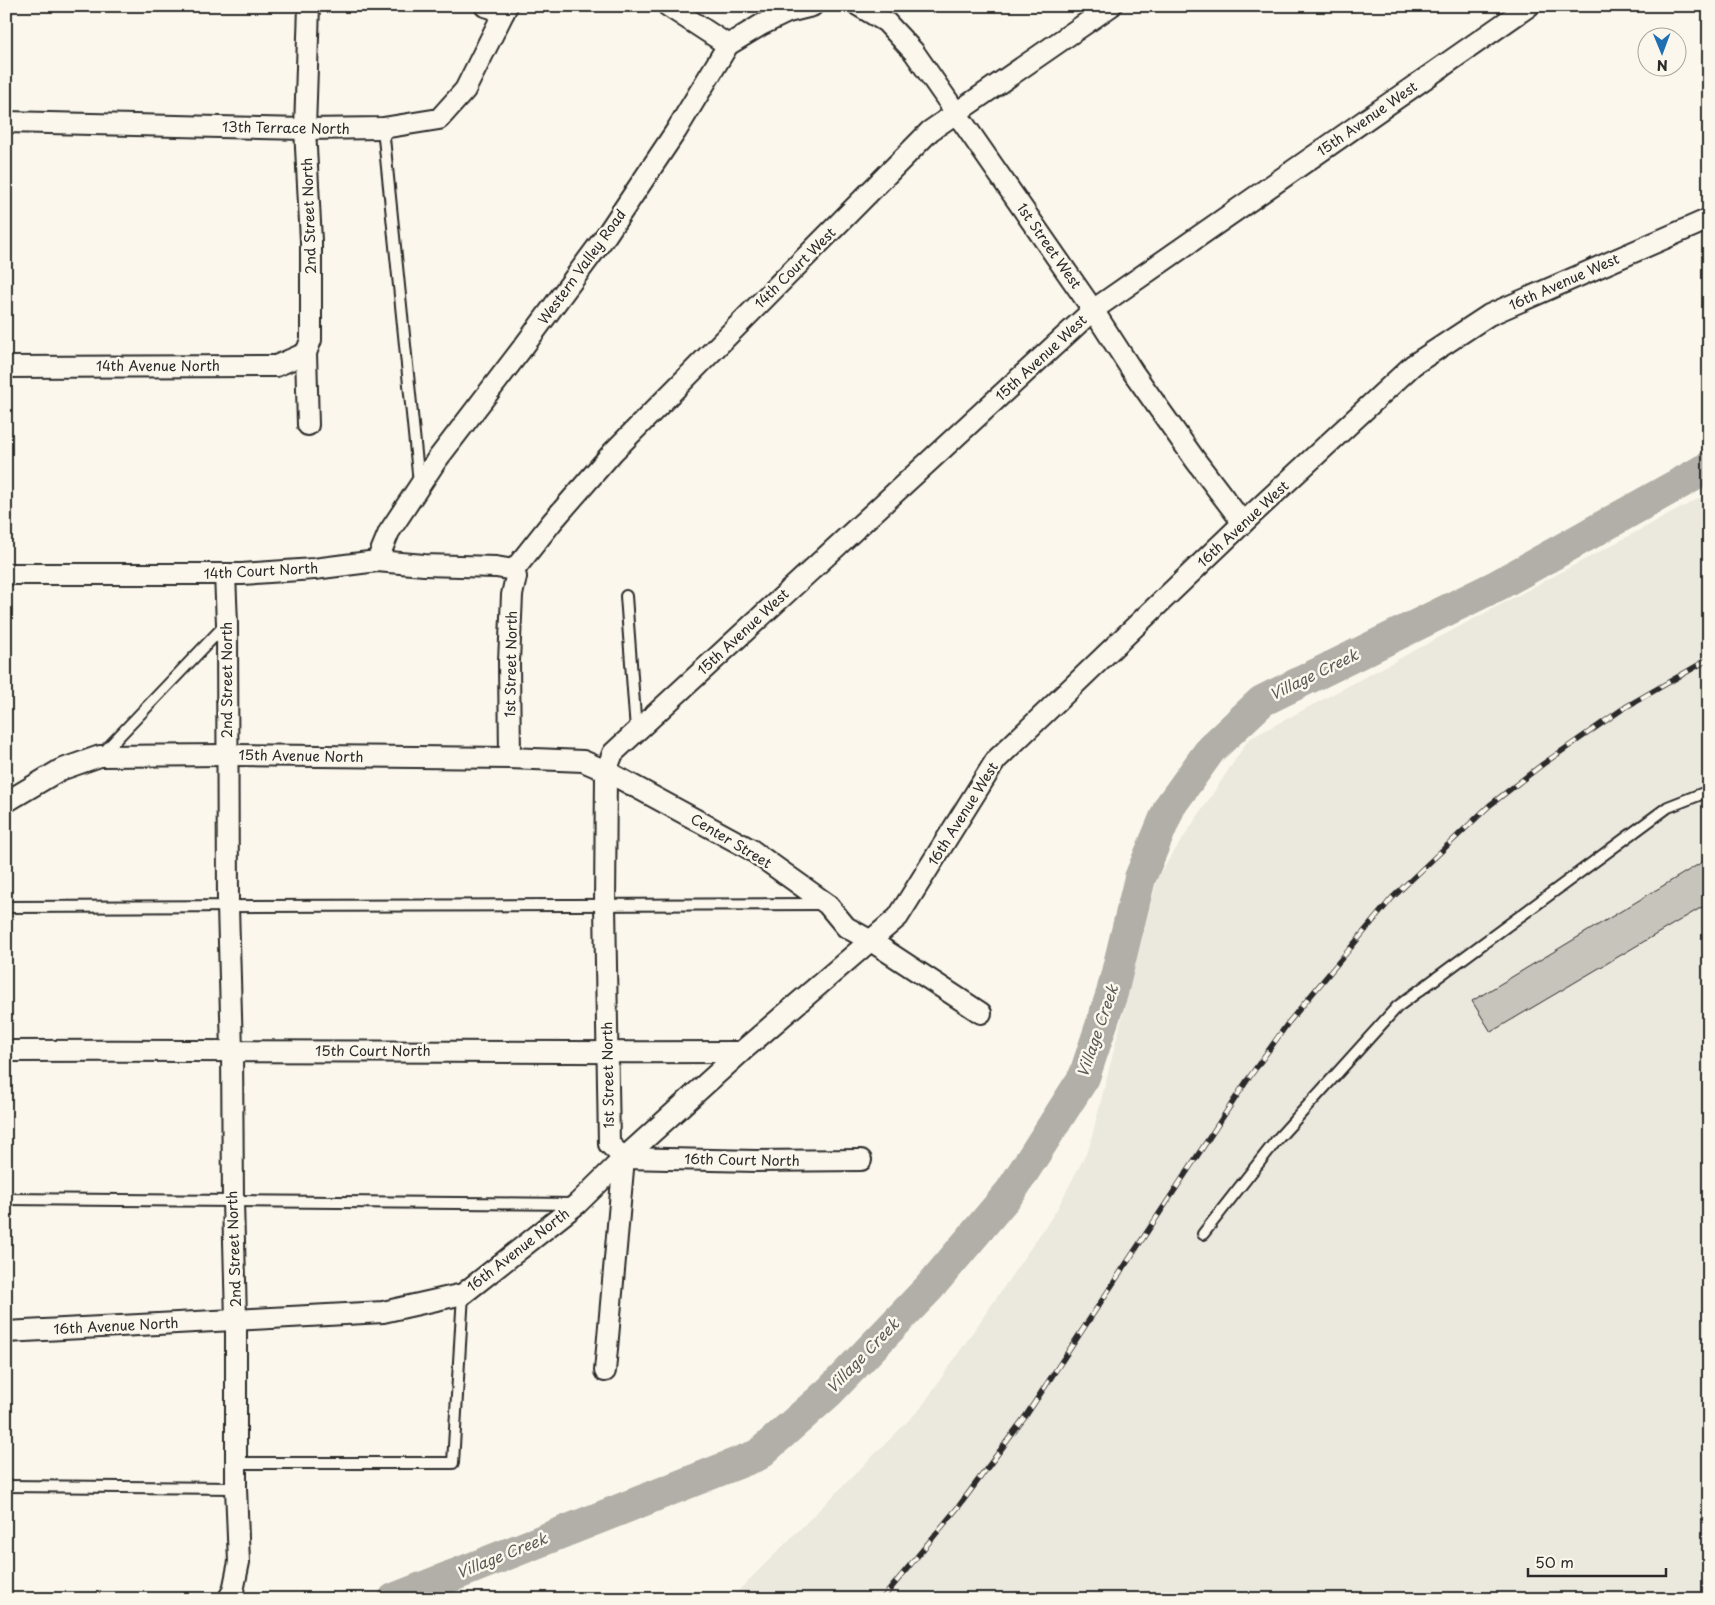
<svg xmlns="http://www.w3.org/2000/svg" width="1715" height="1605" viewBox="0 0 1715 1605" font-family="'Playpen Sans',sans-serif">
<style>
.built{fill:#ebe8de}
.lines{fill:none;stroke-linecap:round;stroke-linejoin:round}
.river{stroke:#b1afa7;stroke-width:32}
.building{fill:#c7c4bc;stroke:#2b2b2b}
.lane-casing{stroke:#2b2b2b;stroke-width:14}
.street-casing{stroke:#2b2b2b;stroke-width:24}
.lane{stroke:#fbf7ec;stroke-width:10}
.street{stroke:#fbf7ec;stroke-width:20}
.rail-casing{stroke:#2b2b2b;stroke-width:5.5}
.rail{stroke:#fbf7ec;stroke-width:4;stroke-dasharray:11;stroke-linecap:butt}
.labels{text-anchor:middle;stroke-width:5;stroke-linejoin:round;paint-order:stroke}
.street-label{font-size:14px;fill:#2b2b2b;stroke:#fbf7ec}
.water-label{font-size:15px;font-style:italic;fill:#5a5956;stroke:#fbf7ec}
</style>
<rect width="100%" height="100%" fill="#fbf7ec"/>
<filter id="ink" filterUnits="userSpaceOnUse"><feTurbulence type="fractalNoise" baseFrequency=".02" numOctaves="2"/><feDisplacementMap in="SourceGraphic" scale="10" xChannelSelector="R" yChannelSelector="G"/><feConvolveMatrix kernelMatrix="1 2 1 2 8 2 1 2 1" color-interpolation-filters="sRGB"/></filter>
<g filter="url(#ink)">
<!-- built -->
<polygon class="built" points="1709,493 1709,1599 730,1599 920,1409 1056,1211 1089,1148 1158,876 1249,739"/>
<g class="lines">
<!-- river -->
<polyline class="river" points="394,1599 758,1455 829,1392 929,1288 1011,1191 1084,1077 1112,993 1140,878 1170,806 1211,749 1262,701 1498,585 1709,467"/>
</g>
<!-- building -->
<polygon class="building" points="1709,858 1709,903 1491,1032 1472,1001"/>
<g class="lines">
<!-- lane casing -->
<g class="lane-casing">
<g id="lane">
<polyline points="383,128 419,483"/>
<polyline points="626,596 636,730"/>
<polyline points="101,755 226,624"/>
<polyline points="6,907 823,904"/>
<polyline points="6,1199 573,1204"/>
<polyline points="1203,1234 1275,1142 1397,1007 1668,807 1709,791"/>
<polyline points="237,1463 453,1463 463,1294"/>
<polyline points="6,1486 236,1488"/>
</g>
</g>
<!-- street casing -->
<g class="street-casing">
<g id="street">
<polyline points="485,6 504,12"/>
<polyline points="668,6 728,45"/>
<polyline points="859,6 886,22 914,52 1093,310 1133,372 1196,461 1243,523"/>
<polyline points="6,122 305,129 383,128 439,119 465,90 507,6"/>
<polyline points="6,367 276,366 306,353"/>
<polyline points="308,425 306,353 311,340 311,241 305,129 309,6"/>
<polyline points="377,561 389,532 436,461 524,346 607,234 676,131 728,45 761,25 788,12 812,6"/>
<polyline points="514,570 552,522 613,452 930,131 1111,6"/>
<polyline points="6,574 242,574 314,569 377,561 424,565 496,567 514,570"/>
<polyline points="225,574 227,624 228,906 232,1051 233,1201 236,1320 236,1488 239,1562 233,1591 228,1599"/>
<polyline points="510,758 509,661 512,595 516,577 514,570"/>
<polyline points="6,802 60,770 100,756 227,755 510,758 583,761 606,771 750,849 827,904 846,927 871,941 981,1013"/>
<path d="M6,1051C251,1050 496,1053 741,1052"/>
<polyline points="624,1158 756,1161 861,1160"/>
<polyline points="6,1332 383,1312 463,1294 577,1204 624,1158 741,1052 898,917 996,760 1243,523 1413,365 1489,315 1709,219"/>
<polyline points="605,1371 624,1158 609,1144 605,905 606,771 613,753 1093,310 1529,6"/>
</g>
</g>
<!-- lane -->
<use href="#lane" class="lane"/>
<!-- street -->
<use href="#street" class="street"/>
<!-- rail casing -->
<g class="rail-casing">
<polyline id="rail" points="882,1599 959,1506 1025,1417 1246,1082 1288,1023 1392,898 1490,805 1543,764 1624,708 1709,659"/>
</g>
<!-- rail -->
<use href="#rail" class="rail"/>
</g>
</g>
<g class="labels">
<!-- street labels -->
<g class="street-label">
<text transform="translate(1367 119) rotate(-35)" y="5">15th Avenue West</text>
<text transform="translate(286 128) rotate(1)" y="5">13th Terrace North</text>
<text transform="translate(309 216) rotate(-92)" y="5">2nd Street North</text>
<text transform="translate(1049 246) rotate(55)" y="5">1st Street West</text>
<text transform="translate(582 267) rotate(-54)" y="5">Western Valley Road</text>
<text transform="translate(795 268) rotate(-45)" y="5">14th Court West</text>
<text transform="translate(1564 282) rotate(-24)" y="5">16th Avenue West</text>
<text transform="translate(1041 358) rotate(-43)" y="5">15th Avenue West</text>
<text x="158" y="371">14th Avenue North</text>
<text transform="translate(1243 524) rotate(-43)" y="5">16th Avenue West</text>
<text transform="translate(261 571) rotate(-3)" y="5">14th Court North</text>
<text transform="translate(743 632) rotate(-43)" y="5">15th Avenue West</text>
<text transform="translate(511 664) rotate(-89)" y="5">1st Street North</text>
<text transform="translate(227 680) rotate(-90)" y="5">2nd Street North</text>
<text transform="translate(301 756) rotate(1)" y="5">15th Avenue North</text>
<text transform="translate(963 814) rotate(-58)" y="5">16th Avenue West</text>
<text transform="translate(731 841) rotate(31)" y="5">Center Street</text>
<text x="373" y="1056">15th Court North</text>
<text transform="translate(608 1075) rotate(-91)" y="5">1st Street North</text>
<text transform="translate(742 1160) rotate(1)" y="5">16th Court North</text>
<text transform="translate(234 1249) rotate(-92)" y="5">2nd Street North</text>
<text transform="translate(518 1250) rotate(-38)" y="5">16th Avenue North</text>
<text transform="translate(116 1326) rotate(-3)" y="5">16th Avenue North</text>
</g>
<!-- water labels -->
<g class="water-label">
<text transform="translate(1314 675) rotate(-26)" y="5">Village Creek</text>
<text transform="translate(1098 1031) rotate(-71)" y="5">Village Creek</text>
<text transform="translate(863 1356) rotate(-46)" y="5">Village Creek</text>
<text transform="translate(502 1556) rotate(-22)" y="5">Village Creek</text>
</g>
</g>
<!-- margin -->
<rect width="1715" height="1605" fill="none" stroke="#fbf7ec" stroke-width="25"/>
<rect x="12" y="12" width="1690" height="1580" fill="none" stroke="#2b2b2b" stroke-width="2" filter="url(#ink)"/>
<!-- north arrow -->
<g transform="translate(1662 52) rotate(179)"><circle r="24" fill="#fbf7ec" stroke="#a8a59f"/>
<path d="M0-4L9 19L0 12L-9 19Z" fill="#1f6fb2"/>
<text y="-8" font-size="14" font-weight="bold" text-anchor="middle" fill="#2b2b2b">N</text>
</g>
<!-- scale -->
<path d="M1528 1568v8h138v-8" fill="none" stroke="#2b2b2b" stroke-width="2.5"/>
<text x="1535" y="1568" font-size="15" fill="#2b2b2b" stroke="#fbf7ec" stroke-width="4" paint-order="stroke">50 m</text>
</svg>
